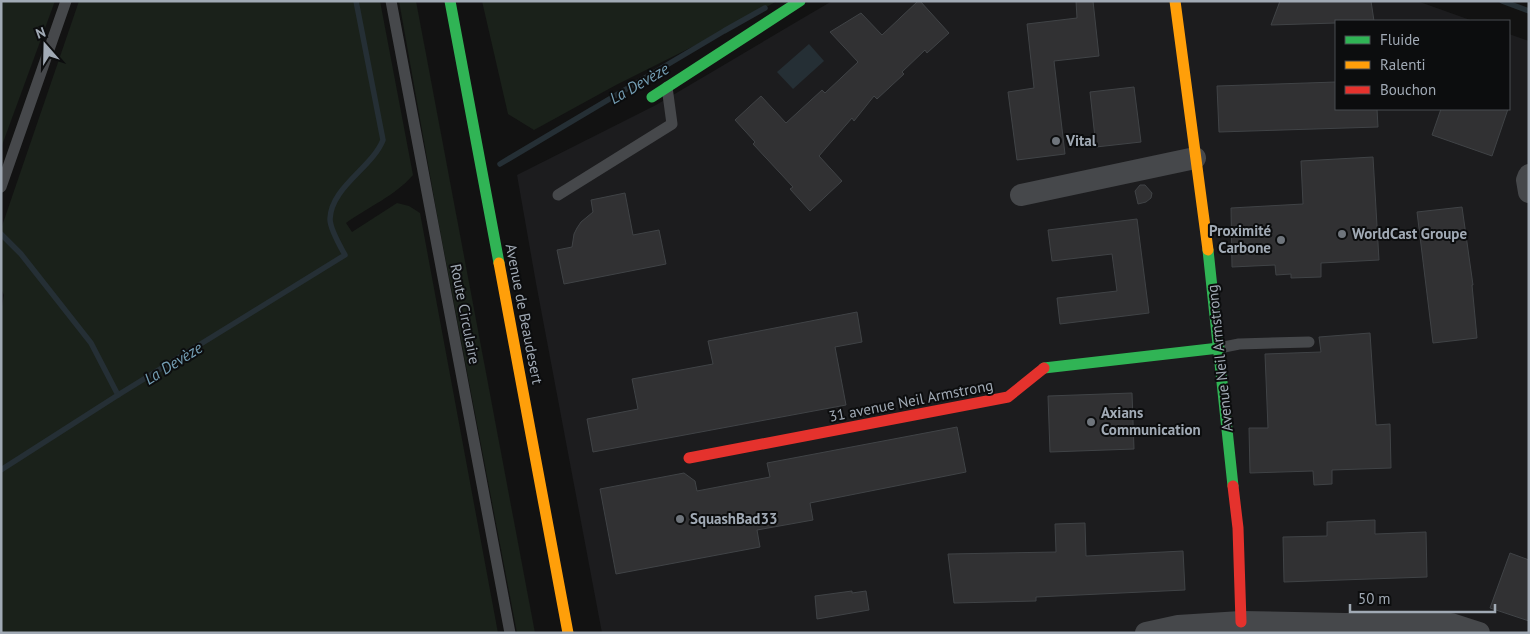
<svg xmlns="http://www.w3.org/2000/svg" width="1530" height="634" viewBox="0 0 1530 634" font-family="'PT Sans',sans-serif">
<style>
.built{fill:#1c1c1e}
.green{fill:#1a211a}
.water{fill:#252f35}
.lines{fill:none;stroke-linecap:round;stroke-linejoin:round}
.stream{stroke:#252f35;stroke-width:5.5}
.building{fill:#313133;stroke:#404346}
.lane{stroke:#46484b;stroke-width:11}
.street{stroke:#46484b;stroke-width:22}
.fast{stroke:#30b455;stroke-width:11}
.slow{stroke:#ff9f0a;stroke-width:11}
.jam{stroke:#e5322d;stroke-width:11}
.poi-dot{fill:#6f757c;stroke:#0c0d0e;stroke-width:2}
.labels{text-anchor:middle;stroke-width:4;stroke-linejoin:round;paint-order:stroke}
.poi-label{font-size:15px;font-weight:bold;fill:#a1aab5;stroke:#0c0d0e;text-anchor:start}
.street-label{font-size:15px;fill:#a1aab5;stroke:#0c0d0e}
.water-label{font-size:16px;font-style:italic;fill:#749eb4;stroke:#0c0d0e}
</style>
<rect width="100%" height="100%" fill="#121212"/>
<!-- built -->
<polygon class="built" points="832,1 1417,1 1473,21 1336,21 1336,109 1509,109 1509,34 1529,41 1529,633 602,633 536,283 517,175 656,105"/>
<!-- green -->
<g class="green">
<polygon points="1,1 55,1 1,148"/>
<path d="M79,1H380L413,175C395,196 368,207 346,223L352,232L397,203L409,206L420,213L498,633H1V312L4,295L1,289V229Z"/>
<polygon points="399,1 416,1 535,633 517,633 438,220"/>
<polygon points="482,1 777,1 724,31 616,85 534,130 508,114"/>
</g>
<!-- water -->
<polygon class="water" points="809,44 824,61 793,89 777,72"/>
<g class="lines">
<!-- stream -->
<g class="stream">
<polyline points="1502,1 1529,11"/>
<polyline points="500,164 724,31 765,8"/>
<polyline points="1,234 21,254 91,343 118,395"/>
<path d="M1,470L118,395L345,255C340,246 330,229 330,219C331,187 372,168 383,140L356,1"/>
</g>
</g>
<!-- building -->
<g class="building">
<polygon points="918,1 920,1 949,33 927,53 925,50 902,72 904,74 877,99 874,96 854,121 852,118 819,156 842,181 810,211 790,189 793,187 753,144 755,142 735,120 761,96 786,123 822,90 825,93 858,62 830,32 861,13 882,35"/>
<polygon points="1076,1 1093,1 1099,56 1054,61 1065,154 1017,160 1008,92 1034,88 1027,24 1077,18"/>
<polygon points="1280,1 1371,1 1374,21 1336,21 1336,23 1271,25"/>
<polygon points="1336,82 1336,109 1377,109 1378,127 1219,132 1217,86"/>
<polygon points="1134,87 1141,142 1096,147 1090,92"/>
<polygon points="1441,109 1508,109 1492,156 1432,135"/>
<polygon points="1373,157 1379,260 1321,263 1321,277 1291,278 1291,274 1276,275 1275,265 1232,267 1231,208 1303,204 1301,161"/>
<polygon points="1140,185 1145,185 1152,193 1151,198 1146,202 1138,204 1135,191"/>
<polygon points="625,193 633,235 659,230 666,264 564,284 557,250 572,247 574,234 577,228 581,222 593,212 591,200"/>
<polygon points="1462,207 1473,285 1472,285 1477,338 1433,343 1417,212"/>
<polygon points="1137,219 1149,313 1060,324 1057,298 1117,291 1112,254 1052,261 1048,230"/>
<polygon points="857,312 862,342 835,347 846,405 593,452 587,419 638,409 632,379 713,364 708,341"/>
<polygon points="1370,333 1376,425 1390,424 1391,468 1332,470 1332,484 1314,485 1313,471 1250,473 1249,428 1268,428 1265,354 1321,352 1319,337"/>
<polygon points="1132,393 1134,449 1050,452 1048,396"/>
<polygon points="957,427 966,472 810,503 813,520 757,530 760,547 616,574 600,489 684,473 695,481 697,491 770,477 767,463"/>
<polygon points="1375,520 1375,534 1426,532 1427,577 1284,582 1283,537 1327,536 1327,522"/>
<polygon points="1085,523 1086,556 1183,551 1185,590 1036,597 1036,601 954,603 948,554 1056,552 1055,524"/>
<polygon points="1510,553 1529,560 1529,621 1490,608"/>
<polygon points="852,591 852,593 866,591 869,610 817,619 815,596"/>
</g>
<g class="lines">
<!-- lane -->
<g class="lane">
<polyline points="391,1 510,633"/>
<polyline points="1,187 66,1"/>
<polyline points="558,195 672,124 667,87"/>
<polyline points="1219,348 1239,344 1309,342"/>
</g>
<!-- street -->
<g class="street">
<polyline points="1529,175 1527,180 1529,192"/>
<polyline points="1021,195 1195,158"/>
<polyline points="1146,633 1178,626 1241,622 1345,624 1451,624 1479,633"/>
</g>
<!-- fast -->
<g class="fast">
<polyline points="450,1 499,263"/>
<polyline points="652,97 800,1"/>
<polyline points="1208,250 1233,486"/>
<polyline points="1044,368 1219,348"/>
</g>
<!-- slow -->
<g class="slow">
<polyline points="1175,1 1208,250"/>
<polyline points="499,263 568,633"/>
</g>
<!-- jam -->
<g class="jam">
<polyline points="689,458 1008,397 1044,368"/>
<polyline points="1233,486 1238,528 1241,622"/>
</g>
</g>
<!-- markers -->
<g class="poi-dot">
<circle cx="1056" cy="141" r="5"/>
<circle cx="1342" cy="234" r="5"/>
<circle cx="1281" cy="240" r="5"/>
<circle cx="1091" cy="422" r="5"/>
<circle cx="680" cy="519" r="5"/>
</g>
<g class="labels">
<!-- poi labels -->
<g class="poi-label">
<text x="1066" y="146">Vital</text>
<text x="1271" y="236" text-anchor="end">Proximité<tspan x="1271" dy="17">Carbone</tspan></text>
<text x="1352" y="239">WorldCast Groupe</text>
<text x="1101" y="418">Axians<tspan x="1101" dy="17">Communication</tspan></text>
<text x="690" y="524">SquashBad33</text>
</g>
<!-- street labels -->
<g class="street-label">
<text transform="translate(465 314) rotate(79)" y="5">Route Circulaire</text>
<text transform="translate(524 314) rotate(79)" y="5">Avenue de Beaudesert</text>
<text transform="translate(1220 358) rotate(-96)" y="5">Avenue Neil Armstrong</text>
<text transform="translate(911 401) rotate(-11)" y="5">31 avenue Neil Armstrong</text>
</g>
<!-- water labels -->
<g class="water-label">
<text transform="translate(639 83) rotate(-30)" y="6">La Devèze</text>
<text transform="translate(173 363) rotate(-32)" y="6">La Devèze</text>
</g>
</g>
<!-- border -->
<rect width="1530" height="634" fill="none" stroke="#a1aab5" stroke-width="5"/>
<!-- legend -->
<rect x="1335" y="20" width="175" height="90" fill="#0c0d0e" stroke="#484c51"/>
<rect x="1345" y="36" width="25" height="8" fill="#30b455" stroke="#484c51"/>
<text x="1380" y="45" font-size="15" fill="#a1aab5">Fluide</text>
<rect x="1345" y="61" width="25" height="8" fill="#ff9f0a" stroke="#484c51"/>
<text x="1380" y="70" font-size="15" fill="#a1aab5">Ralenti</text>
<rect x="1345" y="86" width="25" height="8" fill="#e5322d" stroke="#484c51"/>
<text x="1380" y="95" font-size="15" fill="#a1aab5">Bouchon</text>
<!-- north arrow -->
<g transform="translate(45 45) rotate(340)" stroke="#0c0d0e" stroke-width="4" paint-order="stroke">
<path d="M0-4L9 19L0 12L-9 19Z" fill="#a1aab5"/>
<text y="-8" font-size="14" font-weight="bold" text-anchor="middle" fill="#a1aab5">N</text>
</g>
<!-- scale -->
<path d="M1350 604v8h145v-8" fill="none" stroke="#a1aab5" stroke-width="2.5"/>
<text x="1358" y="604" font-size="15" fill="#a1aab5" stroke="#0c0d0e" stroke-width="4" paint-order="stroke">50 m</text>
</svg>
